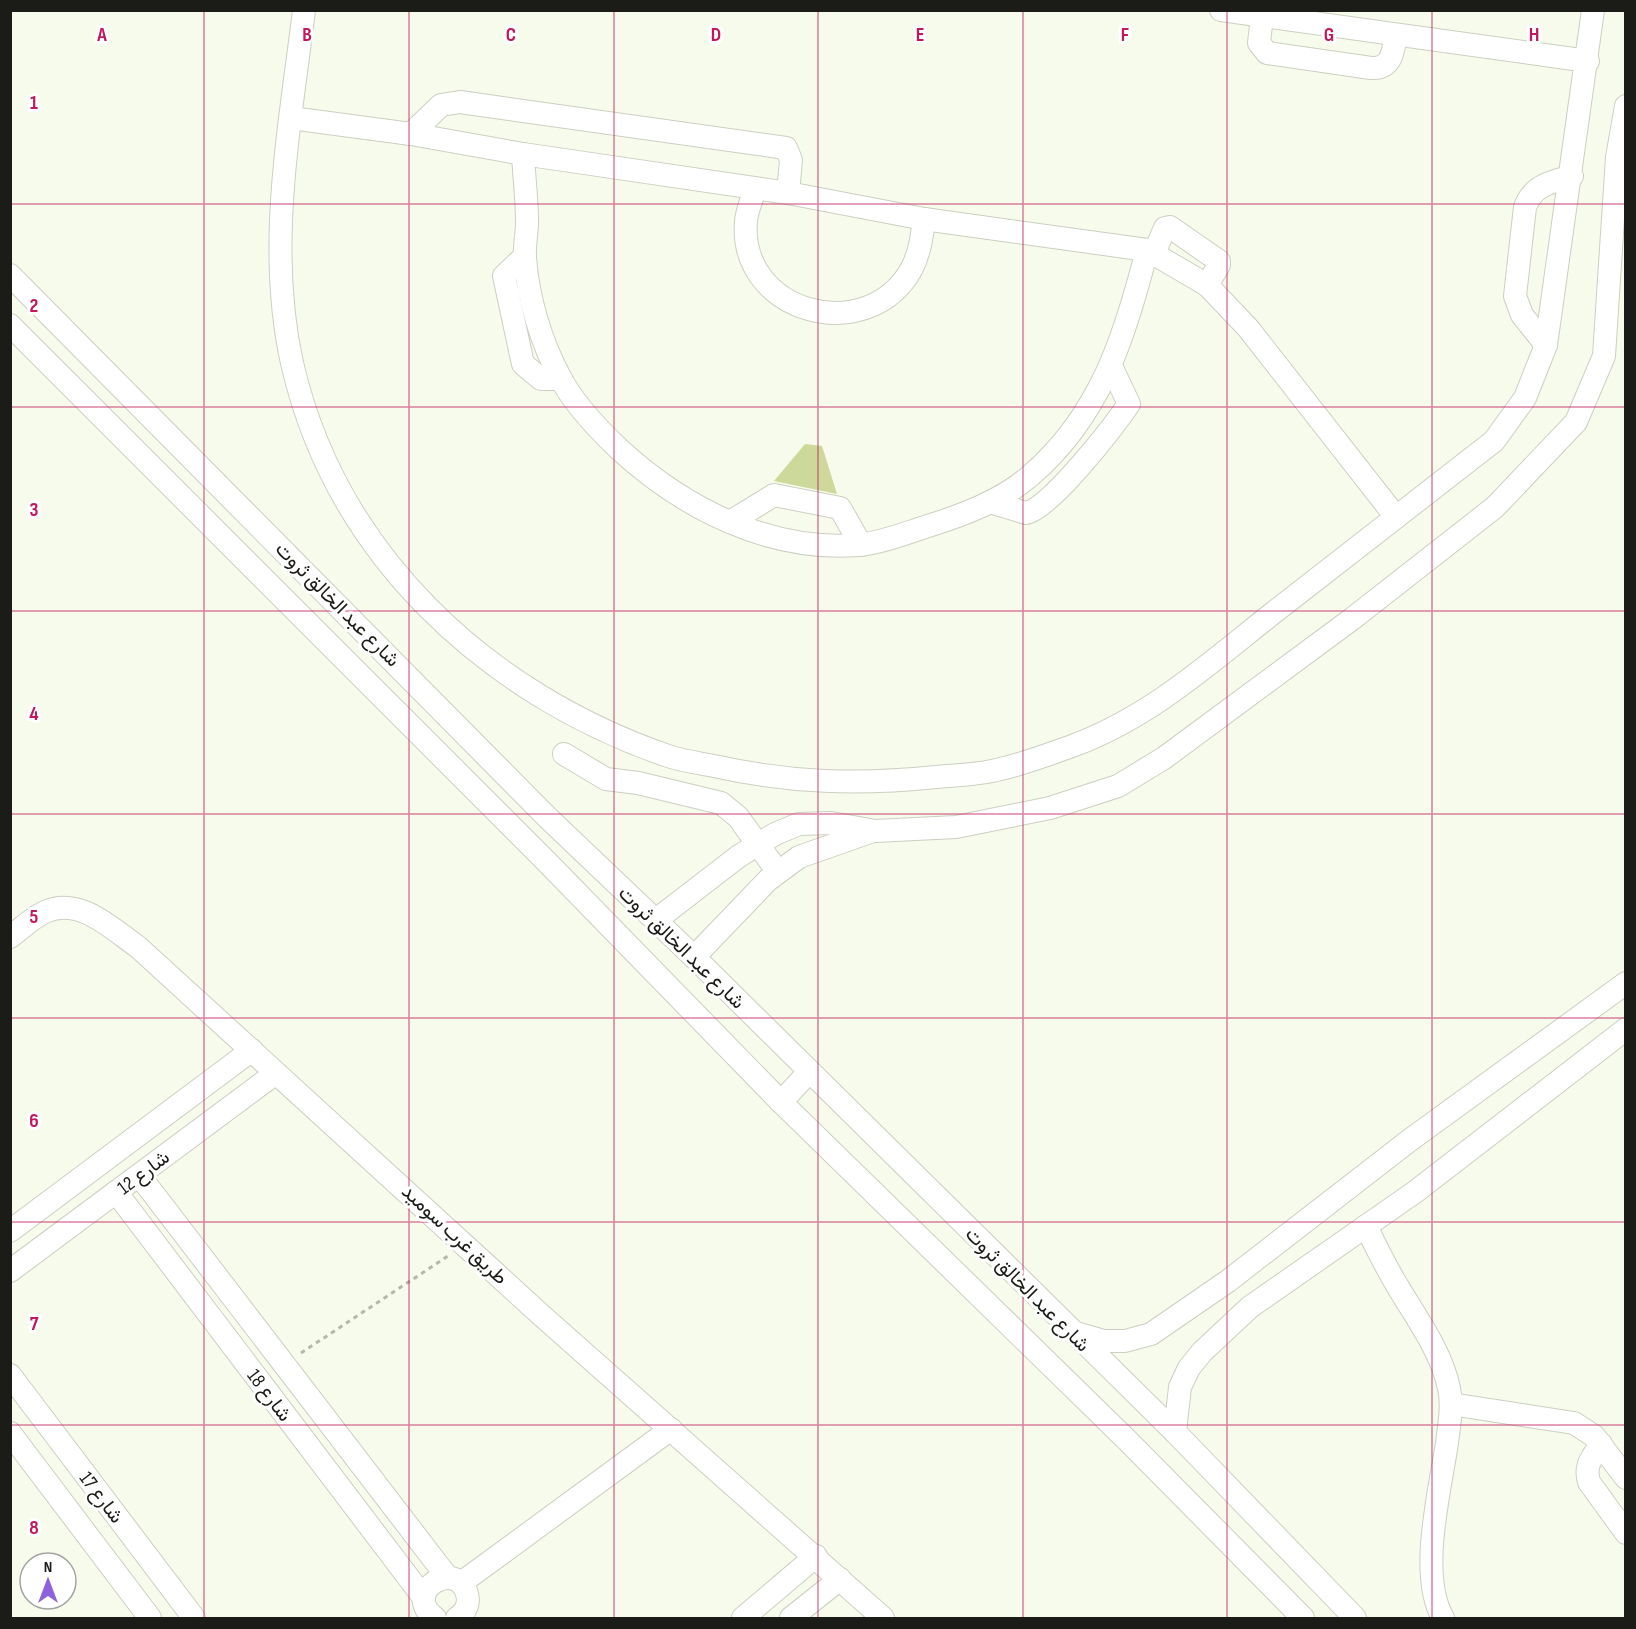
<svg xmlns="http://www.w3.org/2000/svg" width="1636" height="1629" viewBox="0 0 1636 1629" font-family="'Sofia Sans Condensed',Vazirmatn,sans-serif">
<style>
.green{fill:#ccd99b}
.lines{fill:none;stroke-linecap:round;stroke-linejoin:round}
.minor-casing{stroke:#cccfc1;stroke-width:24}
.path{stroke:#b4b7ab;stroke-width:3;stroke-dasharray:4.5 4.5;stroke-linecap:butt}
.minor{stroke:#fff;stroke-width:22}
.grid{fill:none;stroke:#c2185b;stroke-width:1.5;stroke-opacity:0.55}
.labels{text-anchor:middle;stroke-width:6;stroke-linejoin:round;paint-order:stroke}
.street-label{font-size:20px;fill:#1b1c17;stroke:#fff}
.grid-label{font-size:20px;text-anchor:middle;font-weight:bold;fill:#c2185b;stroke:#fff;stroke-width:6;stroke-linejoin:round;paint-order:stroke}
</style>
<rect width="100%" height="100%" fill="#f7fbec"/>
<!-- green -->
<polygon class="green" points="805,444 822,446 837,494 774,481"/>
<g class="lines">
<!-- minor casing -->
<g class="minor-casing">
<g id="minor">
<path d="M304,10C290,127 266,246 292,363C336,555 486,693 668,756C683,761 699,763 714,766C791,783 858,785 936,777C955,775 974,775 992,771C1018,766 1047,755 1072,746C1149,718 1210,663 1273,613C1347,556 1420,498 1494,441L1525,398L1546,345L1593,10"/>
<polyline points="1221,10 1588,61"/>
<path d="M1262,16L1259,43L1267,53L1371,68C1392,69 1393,52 1396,35"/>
<polyline points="291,118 411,134 523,154 788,193 924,219 1147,250 1207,285 1248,328 1396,517"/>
<polyline points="411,134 441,105 460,102 786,148 791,160 788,193"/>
<path d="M523,154C524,177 527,199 527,222C527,234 524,246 525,258C528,298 541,342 560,377C573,403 598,429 619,449C683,508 769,552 858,545C881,543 906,533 928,526C963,515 1001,501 1030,476C1100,416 1125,337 1147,250"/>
<path d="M755,190C752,199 747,210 746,221C738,314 869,348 912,268C920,252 922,236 924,219"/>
<polyline points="1154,253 1165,228 1170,227 1219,261 1219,265 1207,285"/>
<polyline points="525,256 504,276 523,364 541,379 560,379"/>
<polyline points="10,275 547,817 694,957 1175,1432 1355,1618"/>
<polyline points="10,325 545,860 781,1102 1129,1442 1303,1618"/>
<path d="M1546,345L1522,315L1515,296L1525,207C1533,185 1551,182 1572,176"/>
<path d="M990,502L1026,513C1050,509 1114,426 1129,404L1112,368"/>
<polyline points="730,522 774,495 840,508 861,545"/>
<polyline points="564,754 606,779 638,783 721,803 738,817 778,872"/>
<polyline points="656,920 739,856 775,834 799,824 831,823 875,831 956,827 1050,808 1118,786 1164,758 1352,619 1495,507 1576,422 1604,356 1617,157 1626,106"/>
<path d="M10,937C21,929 33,917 45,912C79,896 111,928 138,947L540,1314L883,1618"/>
<polyline points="694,957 768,880 799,857 870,832"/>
<polyline points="781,1102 809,1072"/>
<polyline points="139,1175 448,1578"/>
<polyline points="116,1192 424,1598"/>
<path d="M1366,1226C1376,1247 1386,1267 1398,1287C1417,1319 1441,1351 1449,1388C1453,1407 1449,1425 1447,1443C1440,1491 1418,1575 1443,1618"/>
<polyline points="10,1231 252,1050"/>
<polyline points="10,1271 276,1073"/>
<polyline points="1076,1333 1104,1341 1125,1341 1151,1334 1228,1281 1410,1140 1626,983"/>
<polyline points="10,1375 194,1618"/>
<polyline points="1451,1404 1574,1423 1594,1436 1626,1478"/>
<polyline points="1175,1432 1180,1387 1189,1368 1202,1352 1250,1307 1415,1192 1626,1029"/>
<polyline points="10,1433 150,1618"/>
<path d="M1601,1444C1592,1458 1584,1465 1589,1482L1626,1533"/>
<polyline points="461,1583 671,1429"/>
<path d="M435,1618C400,1592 457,1557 467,1594C470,1604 465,1613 457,1618"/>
<polyline points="743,1618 816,1556"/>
<polyline points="791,1618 840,1579"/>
</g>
</g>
<!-- path -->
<polyline class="path" points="301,1353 448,1256"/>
<!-- minor -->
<use href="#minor" class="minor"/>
</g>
<!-- grid -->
<path class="grid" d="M204,10V1618M409,10V1618M614,10V1618M818,10V1618M1023,10V1618M1227,10V1618M1432,10V1618M10,204H1626M10,407H1626M10,611H1626M10,814H1626M10,1018H1626M10,1222H1626M10,1425H1626"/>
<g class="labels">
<!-- street labels -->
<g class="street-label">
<text transform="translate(338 604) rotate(45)" y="7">شارع عبد الخالق ثروت</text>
<text transform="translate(682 947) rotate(44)" y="7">شارع عبد الخالق ثروت</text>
<text transform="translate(143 1172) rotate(-37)" y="7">شارع 12</text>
<text transform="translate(455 1234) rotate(43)" y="7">طريق غرب سوميد</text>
<text transform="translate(1028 1289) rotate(45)" y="7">شارع عبد الخالق ثروت</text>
<text transform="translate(270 1395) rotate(53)" y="7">شارع 18</text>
<text transform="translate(102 1497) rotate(53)" y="7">شارع 17</text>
</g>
</g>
<g class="grid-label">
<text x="102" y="41">A</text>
<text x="307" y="41">B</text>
<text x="511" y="41">C</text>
<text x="716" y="41">D</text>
<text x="920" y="41">E</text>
<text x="1125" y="41">F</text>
<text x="1329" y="41">G</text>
<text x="1534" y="41">H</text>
<text x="34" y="109">1</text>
<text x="34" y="312">2</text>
<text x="34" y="516">3</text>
<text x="34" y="720">4</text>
<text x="34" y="923">5</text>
<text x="34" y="1127">6</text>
<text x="34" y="1330">7</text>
<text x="34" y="1534">8</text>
</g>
<!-- border -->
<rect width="1636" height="1629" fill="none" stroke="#1b1c17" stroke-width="24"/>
<!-- north arrow -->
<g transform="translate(48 1581)"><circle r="28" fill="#ffffff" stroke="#a4a4a2" stroke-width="1.5"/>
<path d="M0-4.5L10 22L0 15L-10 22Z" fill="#8e62dc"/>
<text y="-9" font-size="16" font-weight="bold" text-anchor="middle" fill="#1b1c17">N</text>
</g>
</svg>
